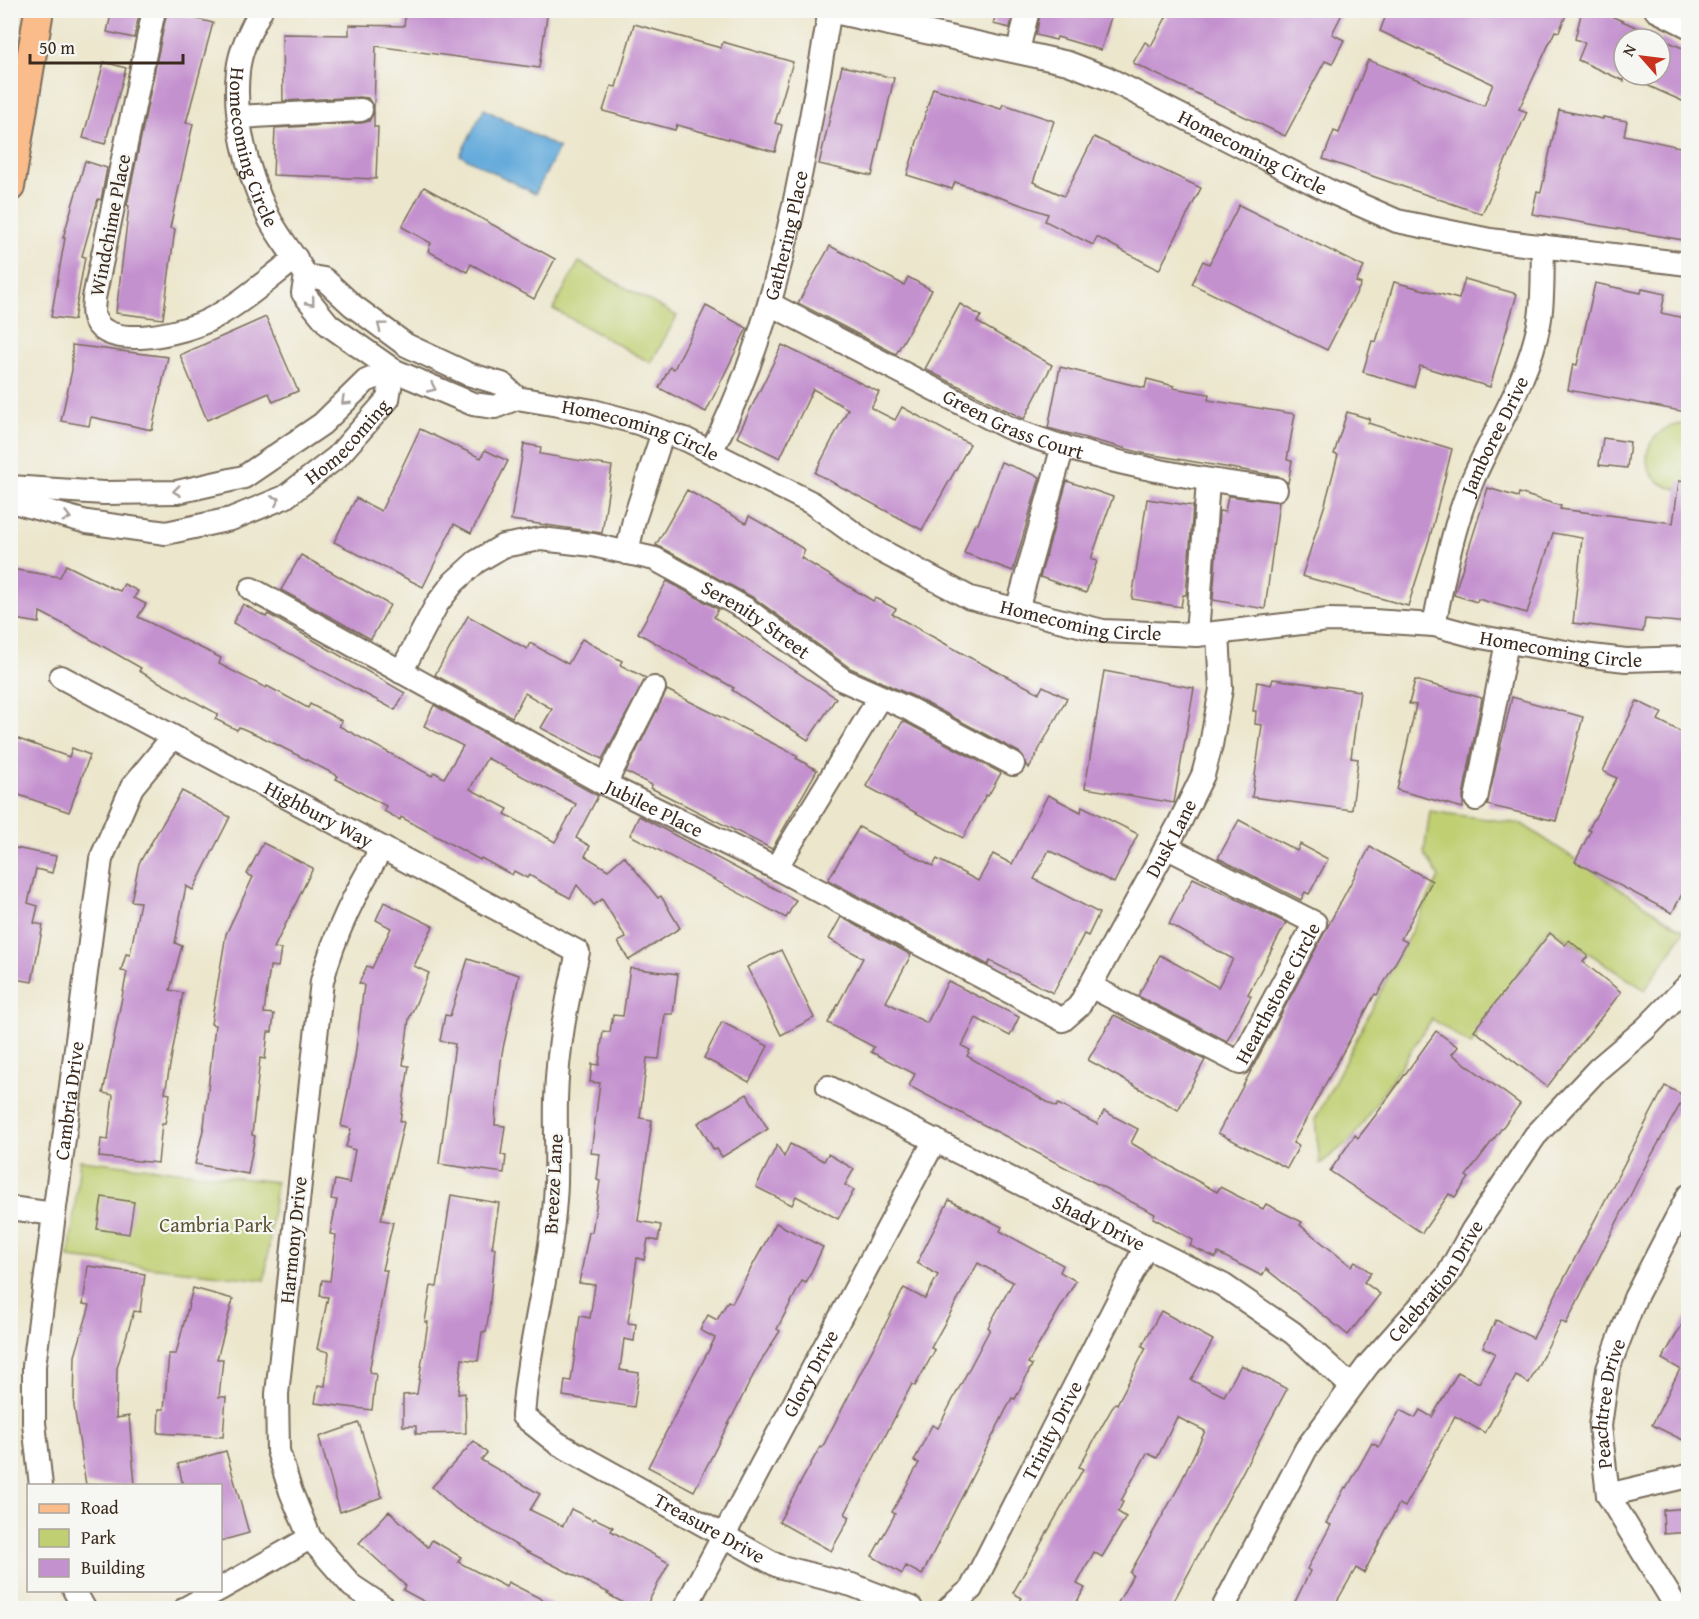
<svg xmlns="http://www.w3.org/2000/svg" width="1699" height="1619" viewBox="0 0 1699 1619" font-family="'Gentium Book Plus',serif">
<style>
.green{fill:#bfcf72;stroke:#7d7c48;stroke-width:1.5}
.water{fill:#65abdb;stroke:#506a7c;stroke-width:1.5}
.building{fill:#c491cf;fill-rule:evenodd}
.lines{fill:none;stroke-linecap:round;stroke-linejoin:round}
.minor-casing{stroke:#796c5b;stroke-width:26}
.major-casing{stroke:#796c5b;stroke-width:32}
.minor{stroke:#fff;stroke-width:22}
.major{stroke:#f9bc8a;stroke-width:28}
.oneway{stroke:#a79f9a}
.labels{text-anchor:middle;stroke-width:4.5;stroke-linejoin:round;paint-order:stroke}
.street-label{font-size:20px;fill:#3b2a1e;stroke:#f6f6f2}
.park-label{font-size:20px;fill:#5c5333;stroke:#f6f6f2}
</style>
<rect width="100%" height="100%" fill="#f6f6f2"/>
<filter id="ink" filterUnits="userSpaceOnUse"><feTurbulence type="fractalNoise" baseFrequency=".0167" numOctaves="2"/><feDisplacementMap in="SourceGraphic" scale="12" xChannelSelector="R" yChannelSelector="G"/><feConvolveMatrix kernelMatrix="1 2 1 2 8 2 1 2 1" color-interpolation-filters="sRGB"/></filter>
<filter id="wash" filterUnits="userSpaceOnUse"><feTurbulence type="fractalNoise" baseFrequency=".008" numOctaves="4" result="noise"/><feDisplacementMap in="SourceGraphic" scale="24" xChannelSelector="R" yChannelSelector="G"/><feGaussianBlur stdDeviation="1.35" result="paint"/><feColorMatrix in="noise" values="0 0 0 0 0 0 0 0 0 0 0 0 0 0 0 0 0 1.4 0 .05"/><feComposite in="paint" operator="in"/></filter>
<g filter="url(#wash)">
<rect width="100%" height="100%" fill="#ece6cc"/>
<!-- green -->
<g class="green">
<polygon points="579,262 677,316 651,363 553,309"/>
<path d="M1688,424V490C1629,490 1638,422 1688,424Z"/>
<polygon points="1430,811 1522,824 1684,931 1645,990 1549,927 1471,1045 1432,1019 1353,1138 1320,1164 1315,1120 1439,877 1424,853"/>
<polygon points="80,1160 276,1182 265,1280 69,1258"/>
</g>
<!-- water -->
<polygon class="water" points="484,109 559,148 535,194 460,155"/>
<g id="blocks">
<!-- building -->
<g class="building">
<polygon points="112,10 140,10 134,38 107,32"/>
<polygon points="406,10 548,10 539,68 376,46 374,108 368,98 360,97 283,101 282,34 349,35 349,25 404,26"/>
<polygon points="997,10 1014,10 1010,28 993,24"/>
<polygon points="1041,10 1113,10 1101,50 1057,37 1056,40 1036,35"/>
<polygon points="1170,10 1344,10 1332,34 1344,40 1332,64 1325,61 1285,136 1133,63 1145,42 1151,46"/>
<polygon points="1388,10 1568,10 1559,32 1555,31 1519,109 1527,112 1482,214 1323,159 1334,131 1339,133 1368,60 1484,106 1493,84 1380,31"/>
<polygon points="1582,10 1598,10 1689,51 1689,104 1624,75 1660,75 1660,39 1624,39 1624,81 1578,60 1585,43 1575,39"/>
<polygon points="167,11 213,23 186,123 193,124 170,228 175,229 163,319 116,313 129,206 127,205"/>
<polygon points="634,24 721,48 723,42 793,62 775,123 782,125 775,152 677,125 675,130 603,111 611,86 616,87"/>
<polygon points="104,62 126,68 105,144 83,138"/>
<polygon points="842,66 894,78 872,176 819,164"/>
<polygon points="933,88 1001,109 1003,104 1054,121 1033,182 1064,196 1094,137 1201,188 1159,270 1097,237 1093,245 1045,221 1048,214 955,182 952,189 907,175"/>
<polygon points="1559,110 1603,119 1603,117 1627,121 1624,135 1689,149 1689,241 1532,214 1537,191 1541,192"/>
<polygon points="374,112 374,127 378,127 376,179 273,175 275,128 362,123 369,121"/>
<polygon points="85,161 107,168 101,200 98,199 82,256 85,257 74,320 51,317 65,238 63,238"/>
<polygon points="424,187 555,259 534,299 471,264 467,272 428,251 431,243 402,227"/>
<polygon points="1239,205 1364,267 1356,282 1361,284 1327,350 1192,284 1203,261 1209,264"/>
<polygon points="830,246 904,285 908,277 932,290 896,354 798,303"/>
<polygon points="1465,279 1517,294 1490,387 1420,366 1414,387 1363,372 1372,341 1376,342 1394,282 1459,299"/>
<polygon points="1595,283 1641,293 1642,289 1665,294 1661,313 1689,319 1689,400 1686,412 1568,390 1573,364 1577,365"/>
<polygon points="960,304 981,316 977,322 1052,365 1024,419 925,369"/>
<polygon points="706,306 747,328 706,412 659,388 670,367 674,369"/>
<polygon points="266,317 298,391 273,402 269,393 207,420 180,355"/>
<polygon points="72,345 168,357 152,430 91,417 89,426 61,421 72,370"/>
<polygon points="782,345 879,392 871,408 895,420 902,407 970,444 922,530 815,473 848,409 813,389 780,458 737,437"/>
<polygon points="1060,367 1145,388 1147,379 1174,386 1173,388 1209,394 1208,400 1295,414 1287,460 1292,461 1288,483 1278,476 1142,453 1048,428"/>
<polygon points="1347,412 1370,419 1368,423 1452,449 1430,537 1408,606 1302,576 1325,504 1338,455 1334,454"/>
<polygon points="420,429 481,458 485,450 508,461 471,533 454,524 423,587 334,542 356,498 381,511"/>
<polygon points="1603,438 1630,442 1627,468 1599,465"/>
<polygon points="524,444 541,447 540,454 612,466 602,533 511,520"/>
<polygon points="1001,462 1040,477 1013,571 964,553 975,523 978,524"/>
<polygon points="1067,481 1113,497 1091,559 1097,561 1086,593 1040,577"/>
<polygon points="1679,481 1689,482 1689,623 1645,619 1643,632 1573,623 1582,538 1553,533 1527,613 1478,599 1477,602 1454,595 1488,488 1518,497 1519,493 1561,506 1560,509 1673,523"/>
<polygon points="687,490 746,523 749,516 772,529 805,550 801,558 873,601 875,598 896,609 892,614 967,656 1039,693 1043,686 1067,698 1029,768 1019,752 915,697 850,668 754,598 656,545"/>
<polygon points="1228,496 1279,502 1265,609 1213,600 1219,511 1225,512"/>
<polygon points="1147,499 1193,506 1186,595 1183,595 1181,607 1132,599"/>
<polygon points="301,555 390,605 371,639 281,590"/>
<path d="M66,565L110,587L120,591L124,584L138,591L134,598L146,604L138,617L221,658L219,664L266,688L267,686L308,708L310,704L342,721L339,726L432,776L434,772L444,778L463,746L424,726L434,705L598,796L576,838L590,846L585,856L608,870L624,856L658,898L661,896L680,928L629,960L618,942L626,938L602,899L594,905L577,885L570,898L529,875L527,878L514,871L512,875L481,858L480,860L401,817L400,820L384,811L386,806L336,779L338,776L262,737L239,727L237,730L215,719L218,714L168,687L139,671L141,668L69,627L40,612L39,623L10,618V569L60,577ZM487,758L576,804L555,842L505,814L508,809L470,789Z"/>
<polygon points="667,581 718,609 714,617 836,698 808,740 732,690 734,688 638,633"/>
<polygon points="243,604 266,617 268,614 405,693 395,710 233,623"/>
<polygon points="468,616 527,649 530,643 568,664 582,639 622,661 620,665 646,678 602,759 541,728 552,709 525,693 512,717 435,675"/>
<polygon points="1104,671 1194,688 1174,803 1085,788"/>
<polygon points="1273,679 1360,691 1351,758 1358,759 1352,810 1252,797 1262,725 1255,724 1256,711 1253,711 1257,682 1271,685"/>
<polygon points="1415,680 1482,698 1463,796 1463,808 1397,790 1416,705 1409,704"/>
<polygon points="667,690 798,756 796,758 817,770 772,849 651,788 652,785 626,772"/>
<polygon points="1512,697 1583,717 1556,821 1487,805"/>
<polygon points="1637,701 1662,713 1658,720 1689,736 1689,881 1672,913 1575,862 1591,830 1588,830 1617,778 1603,771"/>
<polygon points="903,721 1001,773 988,796 986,795 963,838 866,786"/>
<polygon points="10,736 69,757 72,748 90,755 69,812 10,792"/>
<polygon points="182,791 230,817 193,890 186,886 175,943 182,946 170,990 183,993 165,1093 170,1094 165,1124 162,1124 158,1163 99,1157 101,1139 108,1140 113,1095 103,1093 127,972 121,971 126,954 130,955 140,902 131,901 139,863"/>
<polygon points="1048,795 1081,812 1082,806 1138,834 1114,883 1049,850 1034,879 1099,913 1088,936 1084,934 1053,993 990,961 988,965 828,880 859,827 933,866 937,859 978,881 993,854 1012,864"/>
<polygon points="639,816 796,900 786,918 630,835"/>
<polygon points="1239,820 1297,851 1300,844 1328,859 1309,894 1305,892 1301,900 1218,858"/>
<polygon points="263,843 313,868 274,948 281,949 278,967 270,966 264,1013 274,1014 272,1032 268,1032 265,1059 260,1058 252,1135 255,1136 248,1174 195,1164 204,1126 215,1025 211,1024 226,934 253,877 247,874"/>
<polygon points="10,847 56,856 52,873 36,869 28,903 38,906 34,923 43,925 32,982 10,978"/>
<polygon points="1370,847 1432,881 1401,939 1407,942 1377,995 1375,994 1293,1143 1299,1146 1287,1168 1218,1133"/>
<polygon points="1193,878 1286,923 1248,994 1251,996 1227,1041 1138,996 1160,955 1218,987 1233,959 1169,924"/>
<polygon points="384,902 433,926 414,966 429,973 409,1019 403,1065 409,1066 400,1121 404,1122 381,1220 393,1222 382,1270 387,1270 369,1373 376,1374 372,1410 315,1403 318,1385 325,1386 329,1352 317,1349 328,1297 320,1296 322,1280 330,1281 336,1235 330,1234 337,1200 331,1199 335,1180 349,1183 355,1150 346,1147 351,1129 341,1126 355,1057 364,985 359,983 367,966 372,968 391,928 376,920"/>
<polygon points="841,917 911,955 886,1002 927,1023 948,981 1019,1017 1010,1036 976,1018 962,1046 970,1050 967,1056 1056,1107 1058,1104 1097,1124 1104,1111 1138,1129 1131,1143 1172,1167 1217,1192 1220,1187 1263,1209 1266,1204 1302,1222 1300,1225 1351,1266 1355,1261 1371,1273 1364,1282 1380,1294 1348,1335 1266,1269 1262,1276 1218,1253 1216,1258 1190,1246 1193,1240 1153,1218 1155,1214 909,1086 915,1074 871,1052 874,1047 828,1023 863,958 829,939"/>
<polygon points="1550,933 1565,945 1569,940 1588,956 1583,962 1621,992 1547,1087 1474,1030"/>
<polygon points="781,950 814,1018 781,1035 747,967"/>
<polygon points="468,959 519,975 502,1053 496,1107 495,1125 505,1126 501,1155 506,1156 504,1173 439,1164 455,1044 440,1041 445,1015 450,1016"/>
<polygon points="630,968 678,974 673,1014 665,1014 659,1059 647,1058 640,1118 652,1120 638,1221 661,1225 658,1241 648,1239 644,1260 637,1258 628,1323 636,1324 634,1341 624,1339 620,1370 639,1373 634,1407 563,1396 565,1380 571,1381 580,1316 590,1318 595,1285 579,1283 589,1232 592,1232 600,1181 597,1180 600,1154 591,1153 600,1083 590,1082 592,1064 599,1065 603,1031 610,1032 613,1015 623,1016"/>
<polygon points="1114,1015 1205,1060 1178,1110 1088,1060"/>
<polygon points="722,1022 768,1046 749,1082 704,1058"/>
<polygon points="1436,1031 1458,1047 1452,1054 1520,1104 1466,1176 1469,1178 1455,1197 1449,1194 1422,1233 1330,1171 1355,1135 1358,1138 1378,1112"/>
<polygon points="1665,1086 1685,1096 1641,1174 1566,1324 1561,1321 1529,1383 1516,1376 1485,1433 1455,1416 1405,1507 1399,1504 1364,1573 1356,1568 1333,1608 1292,1608 1310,1571 1307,1569 1331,1525 1326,1523 1345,1487 1347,1488 1372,1443 1379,1447 1400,1410 1415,1418 1420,1410 1432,1417 1458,1372 1479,1383 1495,1353 1483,1347 1496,1320 1533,1338"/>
<polygon points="747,1094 768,1129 722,1157 717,1149 714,1150 698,1123"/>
<polygon points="790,1144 824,1161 828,1154 854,1169 845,1185 854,1190 838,1219 796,1196 792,1205 756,1187 777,1145 784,1157"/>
<polygon points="451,1195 499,1203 492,1248 495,1248 489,1312 486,1332 482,1332 478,1361 462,1359 458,1394 465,1393 466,1433 416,1434 416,1426 403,1426 403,1395 417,1394 428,1322 425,1322 431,1286 437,1287"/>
<polygon points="102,1197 134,1202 129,1234 97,1229"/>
<polygon points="949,1200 1002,1227 1000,1231 1063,1265 1060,1272 1076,1281 1028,1363 1032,1365 1015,1399 1012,1398 922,1575 906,1566 902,1574 872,1556 895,1514 892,1512 919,1463 914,1461 932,1425 938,1428 990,1329 988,1327 1013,1282 978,1263 931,1348 935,1350 915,1386 912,1384 845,1514 850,1517 831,1551 779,1522 820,1447 822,1448 904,1288 925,1299 938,1275 917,1263"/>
<polygon points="776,1223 823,1247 806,1283 802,1281 777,1329 780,1331 759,1364 694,1491 648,1467 715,1338 700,1330 708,1315 717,1320 728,1301 732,1303"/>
<polygon points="88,1266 145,1274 140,1312 134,1311 117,1368 116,1418 129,1416 135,1485 86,1485 74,1406 75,1356 90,1305 83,1304"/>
<polygon points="193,1288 233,1299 217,1359 223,1359 219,1397 226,1397 223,1437 158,1433 159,1409 164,1409 169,1354 176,1354"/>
<polygon points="1161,1311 1213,1340 1191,1380 1224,1396 1241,1365 1287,1389 1170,1608 1115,1608 1133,1575 1130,1573 1177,1490 1205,1431 1177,1417 1157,1458 1147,1453 1121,1501 1123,1502 1118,1512 1126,1517 1102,1557 1094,1552 1077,1584 1085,1588 1073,1608 1016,1608 1022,1598 1013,1593 1083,1469 1079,1467 1115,1403 1117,1404 1146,1348 1142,1346"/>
<polygon points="1689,1313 1689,1443 1652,1425 1680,1369 1662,1359"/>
<polygon points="359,1423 382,1497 340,1512 319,1437"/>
<polygon points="474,1441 487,1453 481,1460 540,1494 530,1510 563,1526 571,1509 593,1520 594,1518 613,1527 611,1531 669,1563 645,1608 633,1608 607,1594 609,1593 526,1551 456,1509 432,1487"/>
<polygon points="226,1451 249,1533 220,1541 220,1485 183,1485 178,1464"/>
<polygon points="1689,1508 1689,1532 1664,1534 1663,1510"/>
<polygon points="389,1511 428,1547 432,1540 461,1557 458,1562 506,1587 508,1582 559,1608 436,1608 403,1590 406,1586 359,1543"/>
</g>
</g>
</g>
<g filter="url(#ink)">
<use href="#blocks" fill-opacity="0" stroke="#796c5b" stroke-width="1.5"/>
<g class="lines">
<!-- minor casing -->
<g class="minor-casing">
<g id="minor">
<path d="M154,10L94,298C94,303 92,312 94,317C105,353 186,332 209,320C241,304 268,279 296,258"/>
<path id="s1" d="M261,10C251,29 240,49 238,71C233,118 247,171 267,214C277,236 295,255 306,276L303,293L329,325L393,370L473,404L495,407L517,398"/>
<path id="s2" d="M825,10L1068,63L1107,78L1331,192L1397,221L1490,240L1688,264"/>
<polyline points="1656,10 1688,26"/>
<polyline points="1018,50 1028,10"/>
<polyline points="239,117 361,110"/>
<path id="s3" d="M306,276L324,279L352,305L406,345L468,374L502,384L517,398L593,411L638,423L687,440L812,503L870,545L970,598L1103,631L1197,635L1328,620L1373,621L1434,625L1475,636L1583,655L1626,660L1688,658"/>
<path id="s4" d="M770,304L1007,427C1092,461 1185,478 1276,489"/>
<path id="s5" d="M711,452C782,314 803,161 830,10"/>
<polyline points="10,487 104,493 177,492 244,477 322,424 366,381 393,370"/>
<path id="s6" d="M10,501L87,522L166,533L231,519L285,497L337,457L388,399L393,370"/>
<polyline points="627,553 634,520 663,432"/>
<path id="s7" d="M251,589L605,784L776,868L1063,1020L1079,1006L1178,826L1203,775L1211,745L1221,689L1218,633"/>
<polyline points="1017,610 1063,446"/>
<path id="s8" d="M1434,625C1444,575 1453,525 1473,479C1496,427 1528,380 1539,324C1544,299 1542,271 1543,246"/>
<polyline points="1197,635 1208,481"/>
<path id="s9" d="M401,672L437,604L454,582L476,562L503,546L541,539L593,545L655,559L746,609L843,680L909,709L1013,764"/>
<path id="s10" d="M61,677L578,952C567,1001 557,1049 556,1100C555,1133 558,1167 555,1200C550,1273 528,1343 523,1416L557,1443L778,1566L852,1585L911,1608"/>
<polyline points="605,784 654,688"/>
<polyline points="1476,799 1507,642"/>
<path d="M382,848C356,891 335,932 322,981L277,1394L278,1451L291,1492L310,1538L352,1586L385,1608"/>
<polyline points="776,868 880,697"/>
<path id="s11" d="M1090,986L1240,1063L1315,923L1166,847"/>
<path id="s12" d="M828,1087L1223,1285L1293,1333L1351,1386"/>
<polyline points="10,1208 54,1214"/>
<path id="s13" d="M41,1486L34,1423V1366L101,859L132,787L173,737"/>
<polyline points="1608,1495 1688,1476"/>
<polyline points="220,1589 310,1538"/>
<polyline points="74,1590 84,1608"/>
<polyline points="186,1608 218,1590"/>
<path id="s14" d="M685,1608L935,1140"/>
<path id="s15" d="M949,1608L971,1589L1146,1246"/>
<path id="s16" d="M1223,1608L1306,1449L1368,1365L1447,1276L1472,1231L1535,1136L1598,1069L1645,1029L1688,985"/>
<path id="s17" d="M1677,1608L1608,1495L1600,1426L1608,1369L1635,1298L1688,1196"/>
</g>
</g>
<!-- major casing -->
<g class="major-casing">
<polyline id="major" points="10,187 39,10"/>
</g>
<!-- minor -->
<use href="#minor" class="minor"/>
<!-- major -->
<use href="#major" class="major"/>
</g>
<!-- one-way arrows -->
<defs><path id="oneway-chevron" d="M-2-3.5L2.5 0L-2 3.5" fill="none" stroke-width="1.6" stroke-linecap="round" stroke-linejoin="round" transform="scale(1.5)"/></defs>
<g class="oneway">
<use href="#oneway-chevron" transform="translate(311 302) rotate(51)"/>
<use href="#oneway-chevron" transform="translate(381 326) rotate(-143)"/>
<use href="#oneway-chevron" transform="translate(432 388) rotate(25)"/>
<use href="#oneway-chevron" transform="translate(345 401) rotate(136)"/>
<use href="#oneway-chevron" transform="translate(177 491) rotate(173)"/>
<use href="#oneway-chevron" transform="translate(276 500) rotate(-23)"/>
<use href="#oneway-chevron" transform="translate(67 517) rotate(15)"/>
</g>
</g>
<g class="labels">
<!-- street labels -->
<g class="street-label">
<text dy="7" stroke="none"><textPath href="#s1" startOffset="144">Homecoming Circle</textPath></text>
<text dy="7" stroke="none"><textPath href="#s2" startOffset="454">Homecoming Circle</textPath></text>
<text transform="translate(110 225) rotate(-79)" y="7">Windchime Place</text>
<text dy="7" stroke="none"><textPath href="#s5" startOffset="230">Gathering Place</textPath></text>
<text dy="7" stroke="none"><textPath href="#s4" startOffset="272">Green Grass Court</textPath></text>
<text dy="7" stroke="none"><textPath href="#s3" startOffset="376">Homecoming Circle</textPath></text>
<text dy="7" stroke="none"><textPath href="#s8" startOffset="200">Jamboree Drive</textPath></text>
<text dy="7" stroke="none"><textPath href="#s6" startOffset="368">Homecoming</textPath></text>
<text dy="7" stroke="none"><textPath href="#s3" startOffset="862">Homecoming Circle</textPath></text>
<text dy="7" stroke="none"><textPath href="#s9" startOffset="438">Serenity Street</textPath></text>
<text dy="7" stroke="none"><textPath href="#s3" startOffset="1347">Homecoming Circle</textPath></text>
<text dy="7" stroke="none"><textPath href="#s7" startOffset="459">Jubilee Place</textPath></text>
<text dy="7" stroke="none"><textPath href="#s10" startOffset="292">Highbury Way</textPath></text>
<text dy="7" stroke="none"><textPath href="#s7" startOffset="1132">Dusk Lane</textPath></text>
<text dy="7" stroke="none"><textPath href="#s11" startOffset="248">Hearthstone Circle</textPath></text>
<text dy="7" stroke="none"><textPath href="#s13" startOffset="388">Cambria Drive</textPath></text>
<text transform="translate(553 1184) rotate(-87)" y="7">Breeze Lane</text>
<text dy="7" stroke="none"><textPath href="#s12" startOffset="303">Shady Drive</textPath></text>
<text transform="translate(293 1240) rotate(-84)" y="7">Harmony Drive</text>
<text dy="7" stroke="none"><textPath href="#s16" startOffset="392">Celebration Drive</textPath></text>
<text dy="7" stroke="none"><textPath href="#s14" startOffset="266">Glory Drive</textPath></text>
<text dy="7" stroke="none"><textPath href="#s17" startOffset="225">Peachtree Drive</textPath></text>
<text dy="7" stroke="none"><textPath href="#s15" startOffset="207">Trinity Drive</textPath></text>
<text dy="7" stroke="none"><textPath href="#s10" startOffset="1272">Treasure Drive</textPath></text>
</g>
<!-- park labels -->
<g class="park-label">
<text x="216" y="1232">Cambria Park</text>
</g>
</g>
<!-- margin -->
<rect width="1699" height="1619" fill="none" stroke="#f6f6f2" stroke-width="36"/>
<!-- legend -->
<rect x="27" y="1484" width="195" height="108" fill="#f6f6f2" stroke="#aba49d" stroke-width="1.5"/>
<rect x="39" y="1504" width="30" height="9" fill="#f9bc8a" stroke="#aba49d" stroke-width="1.5"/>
<text x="81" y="1514" font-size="18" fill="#3b2a1e">Road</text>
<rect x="39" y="1529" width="30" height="18" fill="#bfcf72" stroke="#aba49d" stroke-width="1.5"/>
<text x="81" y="1544" font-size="18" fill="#3b2a1e">Park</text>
<rect x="39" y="1559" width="30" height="18" fill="#c491cf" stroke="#aba49d" stroke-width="1.5"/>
<text x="81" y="1574" font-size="18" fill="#3b2a1e">Building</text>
<!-- north arrow -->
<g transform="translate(1642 57) rotate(298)"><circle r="28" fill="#f6f6f2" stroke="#aba49d" stroke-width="1.5"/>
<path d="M0-4.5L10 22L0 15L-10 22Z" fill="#c8321e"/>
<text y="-9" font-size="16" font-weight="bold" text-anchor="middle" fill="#3b2a1e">N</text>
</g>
<!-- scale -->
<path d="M30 54v9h153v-9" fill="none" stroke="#3b2a1e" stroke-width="3"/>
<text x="39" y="54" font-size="18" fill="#3b2a1e" stroke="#f6f6f2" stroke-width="4.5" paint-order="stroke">50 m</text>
</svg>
